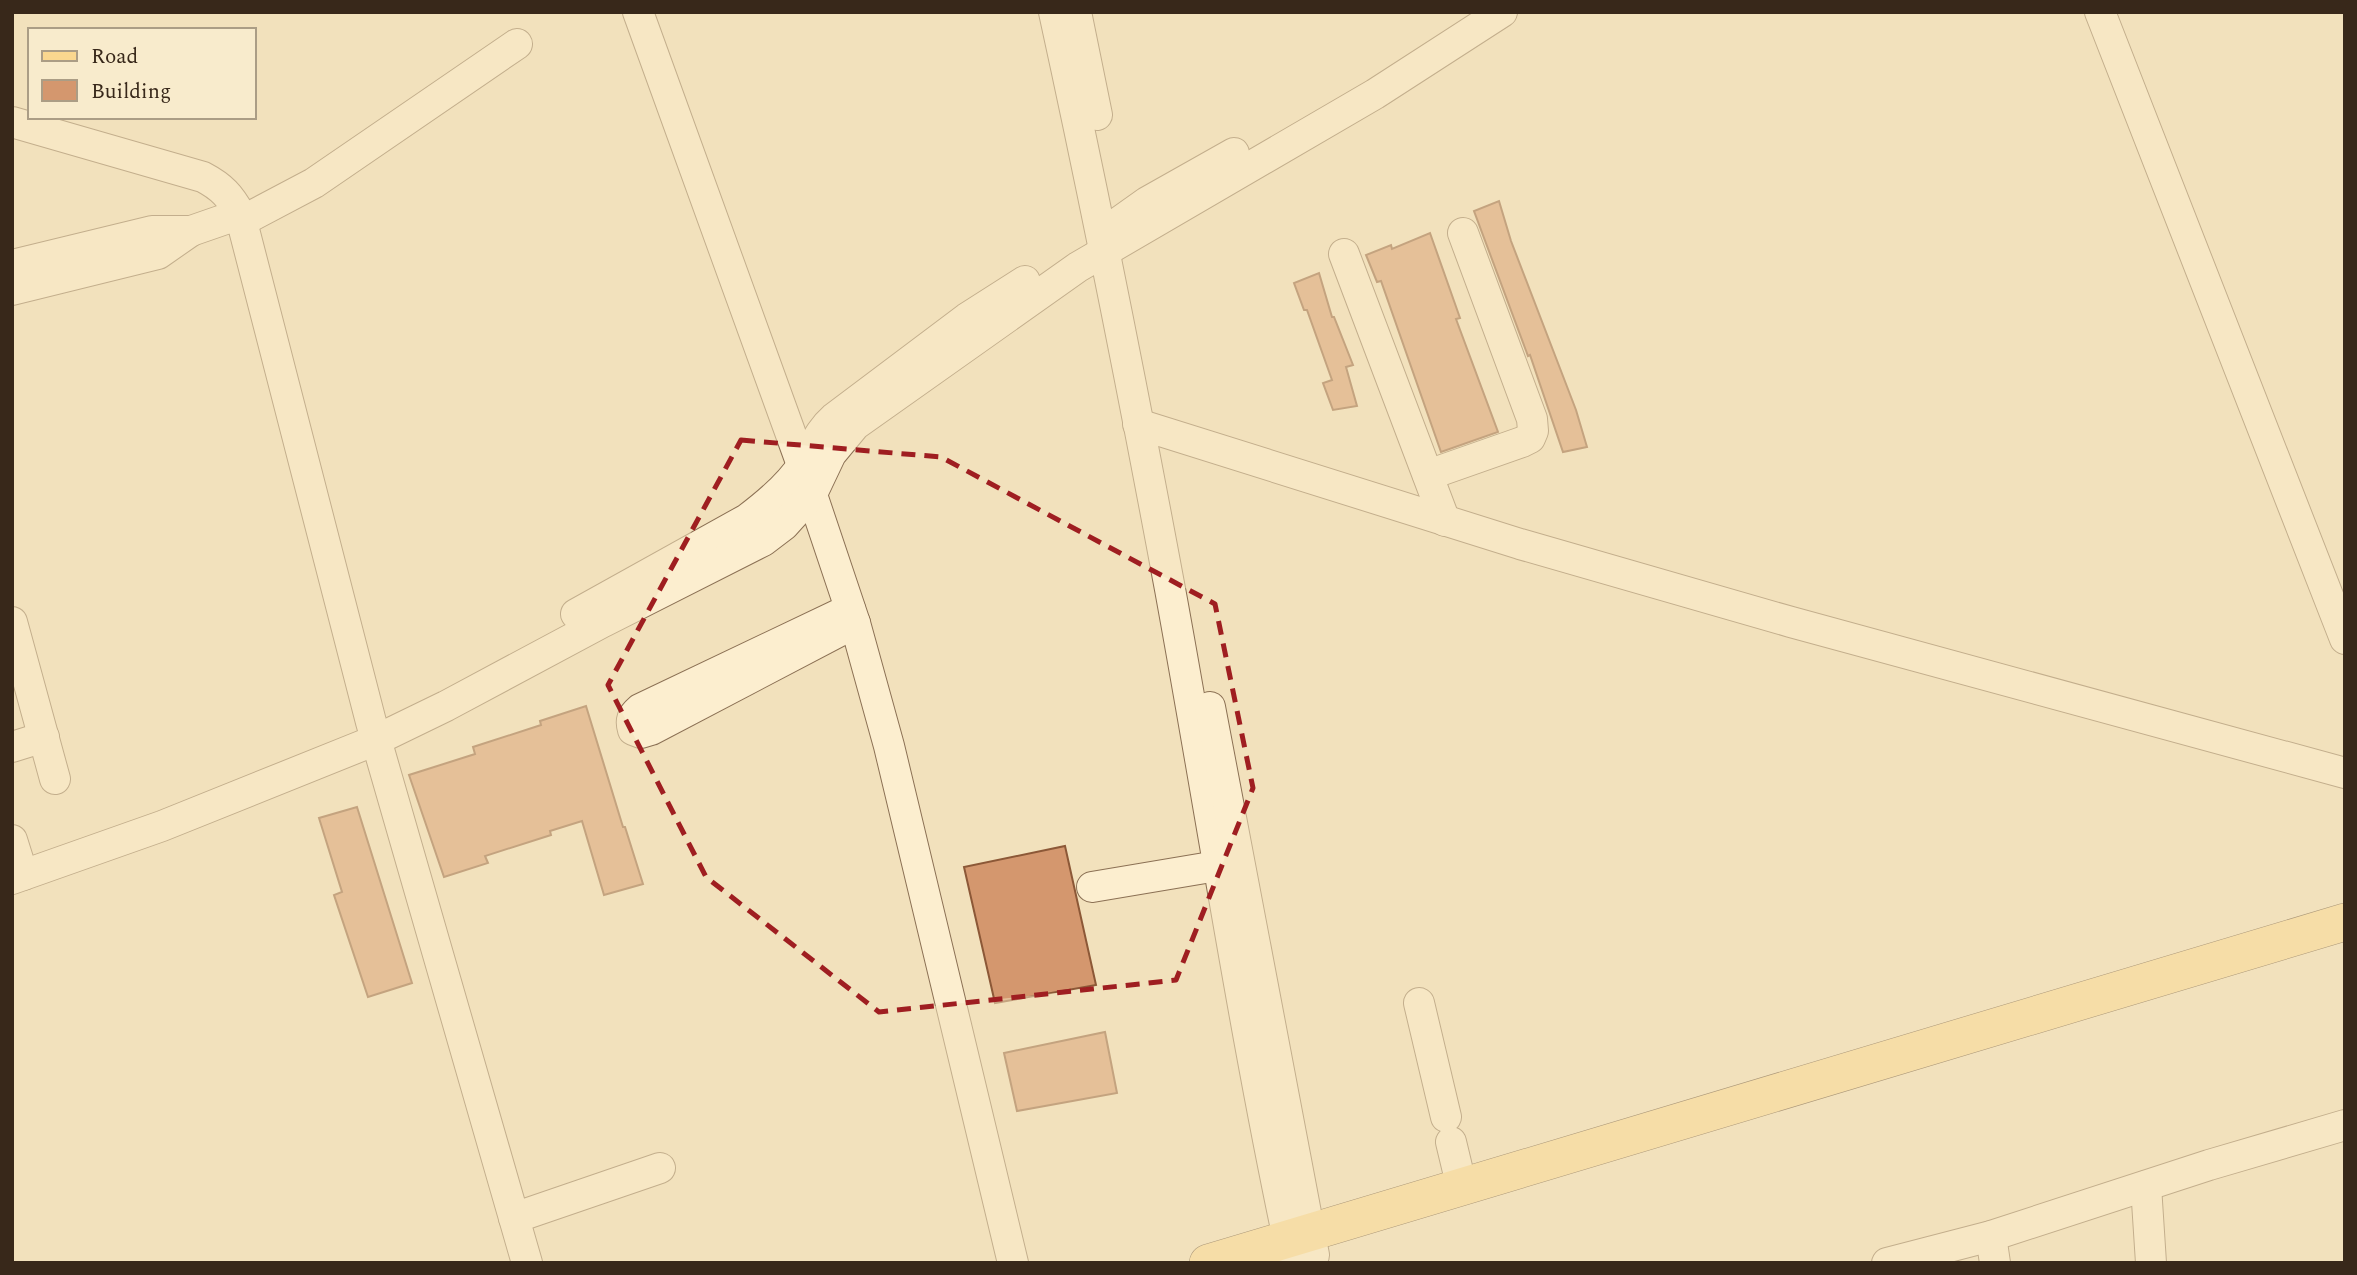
<svg xmlns="http://www.w3.org/2000/svg" width="2357" height="1275" viewBox="0 0 2357 1275" font-family="Spectral,serif">
<style>
.building{fill:#d4976e;stroke:#8c5837;stroke-width:2}
.lines{fill:none;stroke-linecap:round;stroke-linejoin:round}
.minor-casing{stroke:#8b7054;stroke-width:32}
.major-casing{stroke:#573e29;stroke-width:38}
.minor{stroke:#fceecf;stroke-width:30}
.major{stroke:#fad78f;stroke-width:37}
.marked{fill:none;stroke:#9f1e21;stroke-width:5;stroke-dasharray:14 9;stroke-linejoin:round}
</style>
<rect width="100%" height="100%" fill="#f2e1bc"/>
<!-- building -->
<g class="building">
<polygon points="1499,201 1511,241 1576,410 1587,447 1563,452 1530,355 1528,356 1474,211"/>
<polygon points="1430,233 1460,318 1456,319 1498,432 1441,452 1381,281 1377,282 1366,255 1391,245 1392,249"/>
<polygon points="1319,273 1332,317 1334,317 1353,365 1346,367 1357,406 1333,410 1323,383 1332,380 1307,310 1304,310 1294,283"/>
<polygon points="586,706 623,827 625,827 643,884 604,895 582,821 550,831 551,835 485,856 488,863 444,877 409,775 475,754 473,747 541,725 540,721"/>
<polygon points="357,807 412,983 368,997 334,895 342,892 319,818"/>
<polygon points="1065,846 1096,985 995,1003 964,867"/>
<polygon points="1105,1032 1117,1093 1017,1111 1004,1053"/>
</g>
<g class="lines">
<!-- minor casing -->
<g class="minor-casing">
<g id="minor">
<polyline points="638,12 802,465 855,623 889,746 1013,1263"/>
<path d="M1054,12C1096,204 1134,396 1170,589C1211,813 1245,1039 1293,1262"/>
<polyline points="1076,12 1097,115"/>
<polyline points="2100,12 2345,639"/>
<path d="M12,122L203,177C222,187 230,196 240,214"/>
<polyline points="242,221 314,183 517,44"/>
<polyline points="1109,229 1147,202 1234,153"/>
<polyline points="1344,254 1445,521"/>
<polyline points="12,265 152,231 191,231 240,214 371,722 527,1263"/>
<polyline points="12,290 158,254 191,231"/>
<polyline points="1138,424 1520,544 1791,622 2345,773"/>
<polyline points="1428,475 1522,442 1530,438 1533,431 1532,419 1463,233"/>
<path d="M850,609L640,709C632,716 630,720 633,730L641,733L651,730L855,623"/>
<path d="M576,614L747,519C767,504 789,486 803,464C814,447 818,432 834,418L967,318L1025,281"/>
<polyline points="12,622 55,779"/>
<polyline points="1210,707 1314,1255"/>
<polyline points="12,747 44,737"/>
<polyline points="12,840 23,875"/>
<polyline points="12,879 162,826 376,740 446,706 603,622 763,541 784,525 812,494 831,454 855,425 1078,267 1375,94 1502,12"/>
<polyline points="1092,887 1217,866"/>
<polyline points="1419,1003 1446,1117"/>
<polyline points="1451,1142 1462,1188"/>
<polyline points="2146,1186 2151,1263"/>
<polyline points="514,1218 660,1168"/>
<polyline points="1991,1236 1995,1263"/>
<polyline points="1887,1263 1991,1236 2209,1165 2345,1125"/>
</g>
</g>
<!-- major casing -->
<g class="major-casing">
<polyline id="major" points="1208,1263 2345,922"/>
</g>
<!-- minor -->
<use href="#minor" class="minor"/>
<!-- major -->
<use href="#major" class="major"/>
</g>
<!-- marked area -->
<path d="M0 0H2357V1275H0ZM741,440L941,457L1215,604L1253,788L1176,980L879,1012L706,877L608,685Z" fill="#f2e1bc" fill-opacity=".55" fill-rule="evenodd"/>
<path class="marked" d="M741,440L941,457L1215,604L1253,788L1176,980L879,1012L706,877L608,685Z"/>
<!-- border -->
<rect width="2357" height="1275" fill="none" stroke="#38281a" stroke-width="28"/>
<!-- legend -->
<rect x="28" y="28" width="228" height="91" fill="#f8ebcc" stroke="#ab9d85" stroke-width="2"/>
<rect x="42" y="51" width="35" height="10" fill="#fad78f" stroke="#ab9d85" stroke-width="2"/>
<text x="91" y="63" font-size="21" fill="#38281a">Road</text>
<rect x="42" y="80" width="35" height="21" fill="#d4976e" stroke="#ab9d85" stroke-width="2"/>
<text x="91" y="98" font-size="21" fill="#38281a">Building</text>
</svg>
